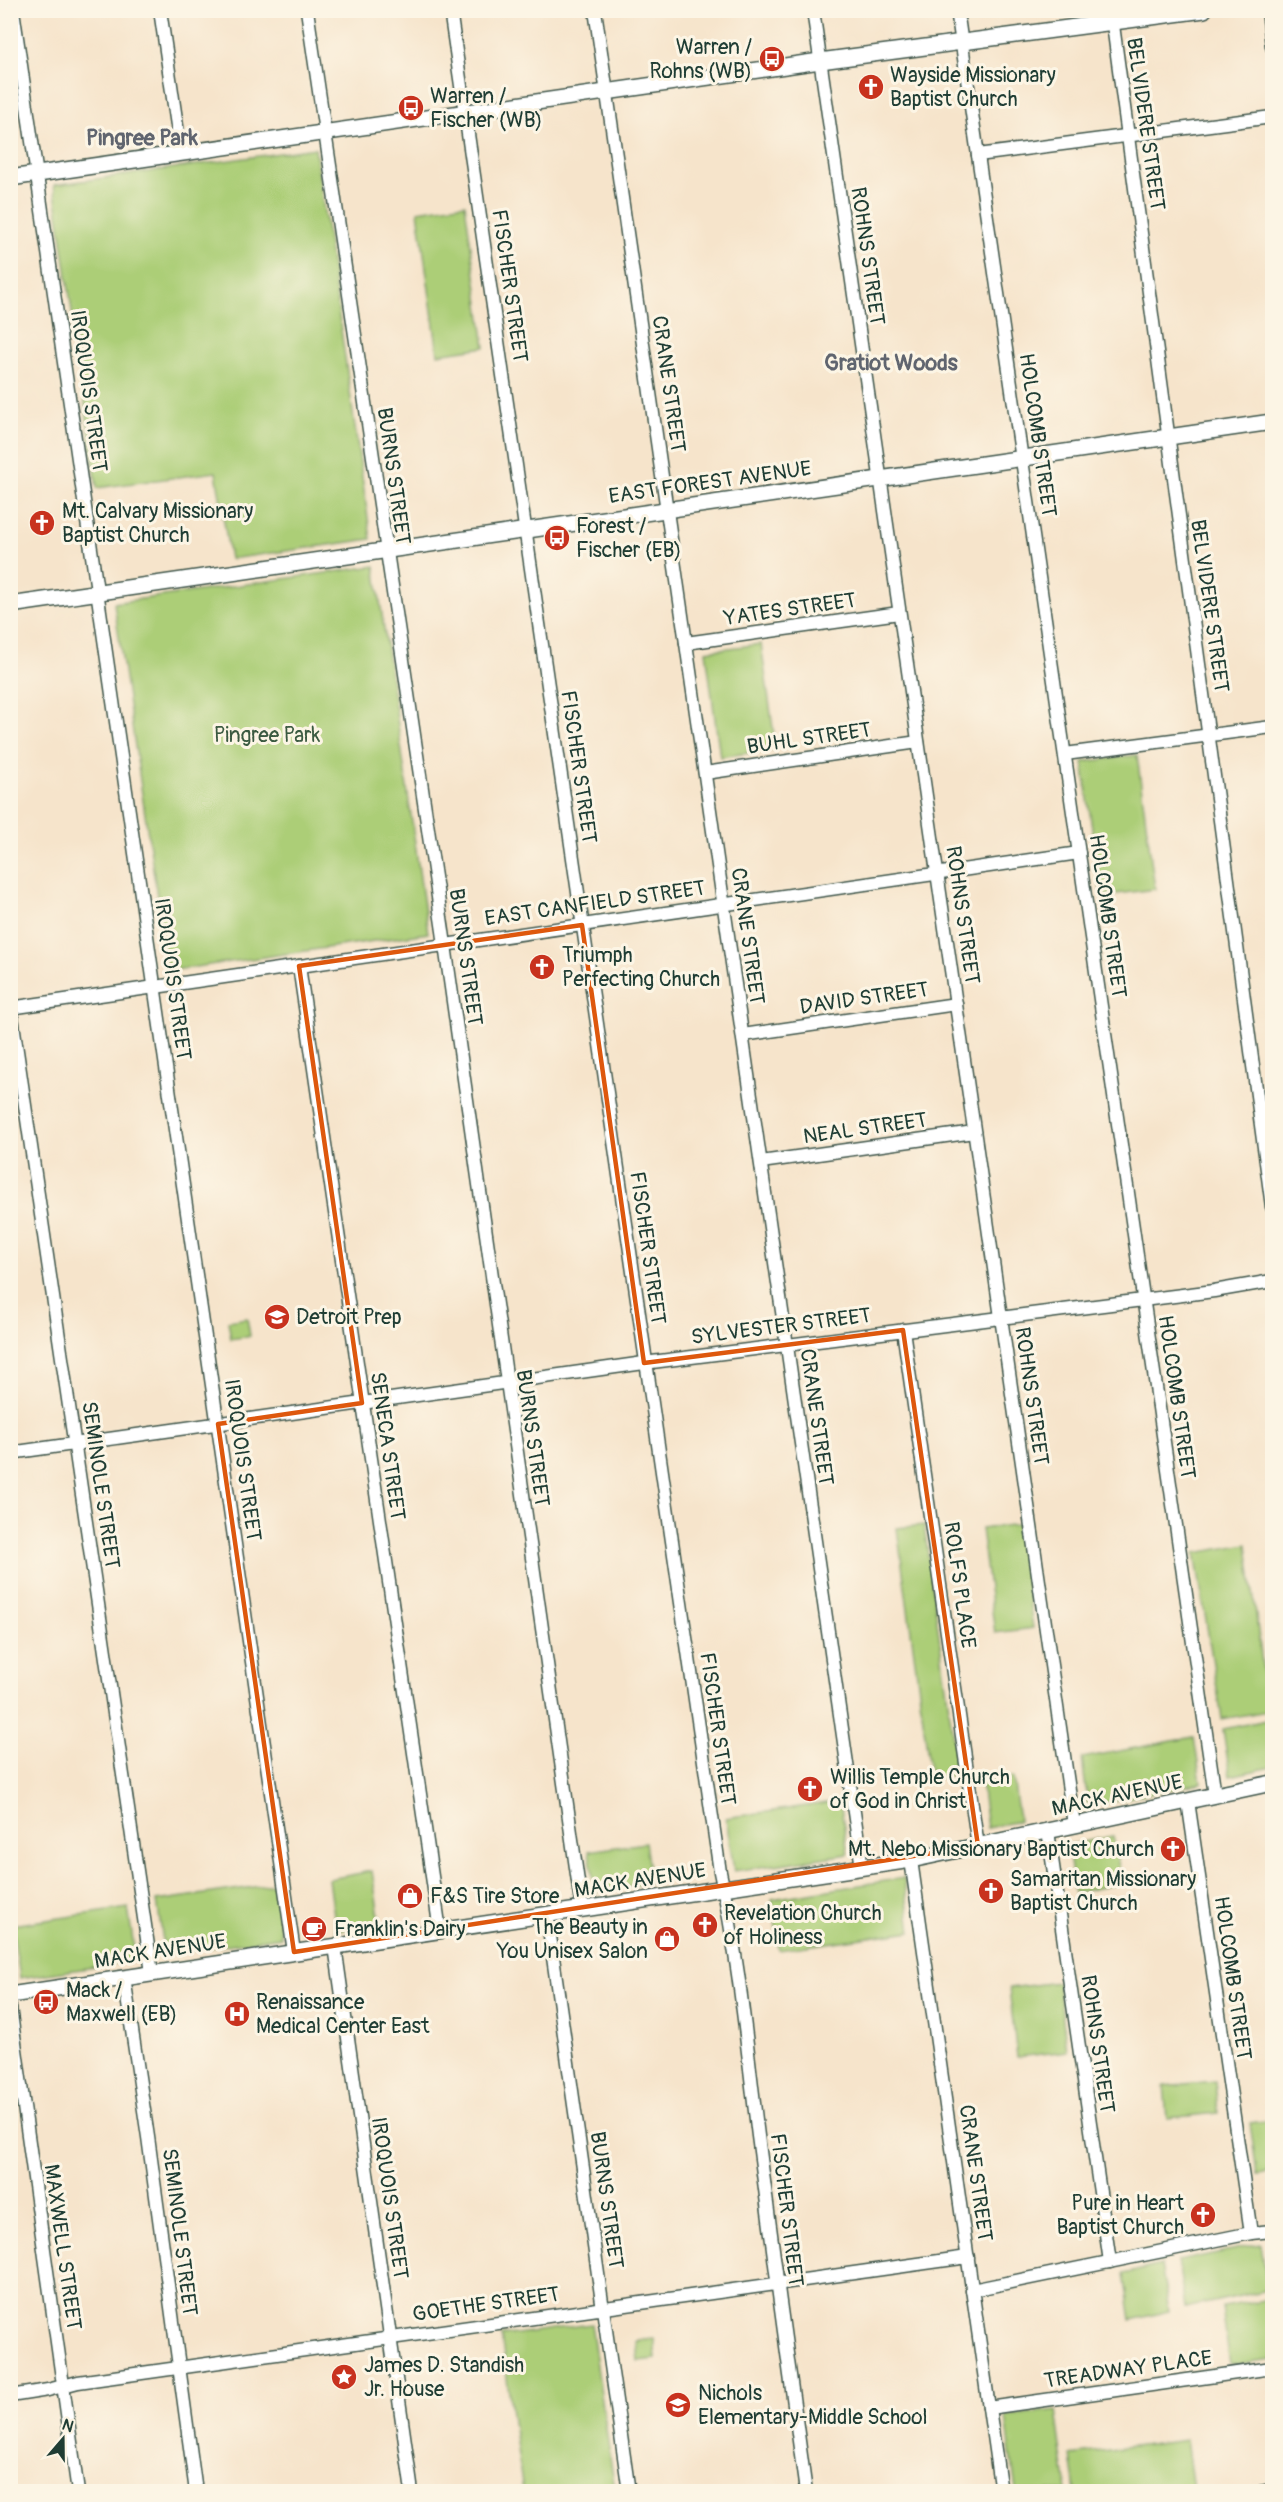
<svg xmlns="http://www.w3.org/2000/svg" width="1283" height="2502" viewBox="0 0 1283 2502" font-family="Pangolin,sans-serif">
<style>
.green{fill:#acce77;stroke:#668656;stroke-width:1.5}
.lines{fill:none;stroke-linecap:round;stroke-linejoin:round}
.minor-casing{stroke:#3f564b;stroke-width:15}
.major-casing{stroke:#3f564b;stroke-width:18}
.minor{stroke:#fff;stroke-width:12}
.major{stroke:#fff;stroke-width:15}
.marked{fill:none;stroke:#de580e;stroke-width:4.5;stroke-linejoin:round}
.labels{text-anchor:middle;stroke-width:6;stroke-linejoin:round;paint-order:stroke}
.poi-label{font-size:21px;fill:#1f3d34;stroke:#fcf5e5;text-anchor:start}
.street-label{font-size:21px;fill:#1f3d34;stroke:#fcf5e5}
.park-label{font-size:21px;fill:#3b5a41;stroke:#fcf5e5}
.neighbourhood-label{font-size:22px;font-weight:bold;fill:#60656f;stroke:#fcf5e5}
</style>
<rect width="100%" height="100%" fill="#fcf5e5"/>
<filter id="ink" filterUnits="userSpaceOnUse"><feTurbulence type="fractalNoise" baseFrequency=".0167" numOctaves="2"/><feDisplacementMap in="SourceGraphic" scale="12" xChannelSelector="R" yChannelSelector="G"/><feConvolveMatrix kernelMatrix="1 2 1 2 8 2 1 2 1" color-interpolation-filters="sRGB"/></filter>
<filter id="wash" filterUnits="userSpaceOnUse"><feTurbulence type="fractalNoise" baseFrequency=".008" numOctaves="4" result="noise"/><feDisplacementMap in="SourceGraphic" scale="24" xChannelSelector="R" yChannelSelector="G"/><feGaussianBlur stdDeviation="1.35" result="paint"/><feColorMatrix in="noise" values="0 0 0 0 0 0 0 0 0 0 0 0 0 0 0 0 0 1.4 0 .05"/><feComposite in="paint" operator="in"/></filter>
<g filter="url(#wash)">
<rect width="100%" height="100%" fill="#f6e4cb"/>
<!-- green -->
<g class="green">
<polygon points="315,148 371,539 230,559 216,472 97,488 54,185"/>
<polygon points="465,204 485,347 438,354 418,211"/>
<polygon points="375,566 428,933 168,971 114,603"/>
<polygon points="761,644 776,749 720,757 706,651"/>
<polygon points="1137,755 1155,889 1101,896 1083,762"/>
<polygon points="247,1318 250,1336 231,1339 228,1321"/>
<polygon points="1018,1524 1033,1628 995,1633 981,1529"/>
<polygon points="924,1525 958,1775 931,1779 897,1528"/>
<polygon points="1247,1544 1268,1711 1222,1719 1195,1553"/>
<polygon points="1272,1719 1272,1767 1230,1776 1223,1729"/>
<polygon points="1194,1737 1201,1783 1088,1806 1082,1758"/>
<polygon points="1013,1777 1019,1821 987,1828 981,1782"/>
<polygon points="840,1801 848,1854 734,1871 726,1818"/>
<polygon points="1113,1836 1122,1883 1074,1893 1068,1845"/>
<polygon points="645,1843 651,1883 595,1892 589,1851"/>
<polygon points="372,1871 380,1924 336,1931 329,1879"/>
<polygon points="904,1878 911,1931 779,1950 772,1899"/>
<polygon points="274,1884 281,1937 165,1954 157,1901"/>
<polygon points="128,1908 136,1961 20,1978 12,1925"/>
<polygon points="1058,1982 1067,2051 1017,2057 1009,1988"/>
<polygon points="1215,2081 1218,2113 1167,2118 1164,2086"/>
<polygon points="1272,2120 1272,2172 1257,2174 1250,2123"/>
<polygon points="1261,2244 1268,2290 1185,2308 1178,2261"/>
<polygon points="1161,2265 1169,2311 1131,2320 1124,2274"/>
<polygon points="1269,2299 1272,2325 1272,2359 1230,2365 1222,2307"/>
<polygon points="591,2324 615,2491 523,2491 501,2336"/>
<polygon points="654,2339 656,2359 638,2361 636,2341"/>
<polygon points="1056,2410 1067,2491 1016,2491 1006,2416"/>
<polygon points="1186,2440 1193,2489 1173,2492 1076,2491 1071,2455"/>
</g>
</g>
<g filter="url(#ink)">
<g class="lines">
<!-- minor casing -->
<g class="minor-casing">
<g id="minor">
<polyline points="13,10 294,1952"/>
<polyline points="160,10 181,153"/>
<polyline points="307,10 443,931 582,1910"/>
<path d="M450,10L720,1872C739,1959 747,2048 758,2136C773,2255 790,2373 806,2492"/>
<polyline points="595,10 862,1868"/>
<polyline points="813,10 1074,1825"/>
<polyline points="957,10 1215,1795"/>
<polyline points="1111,10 1272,1207"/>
<polyline points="1268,10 1272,47"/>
<polyline points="978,155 1272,117"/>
<polyline points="686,643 899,613"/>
<polyline points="1065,754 1272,727"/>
<polyline points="705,773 918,742"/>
<polyline points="299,966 440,1931"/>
<polyline points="10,1003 152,1973"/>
<polyline points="10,1008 1079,853"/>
<polyline points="743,1035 956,1004"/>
<polyline points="761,1162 974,1132"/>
<polyline points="903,1330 978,1846"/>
<polyline points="10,1453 644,1363 1214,1291 1272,1281"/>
<polyline points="1188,1801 1251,2233"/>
<polyline points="1048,1831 1110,2262"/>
<polyline points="911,1860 1001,2492"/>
<polyline points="547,1915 629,2492"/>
<polyline points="335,1946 412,2492"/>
<polyline points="124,1977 148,2137 196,2492"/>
<polyline points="10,2007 78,2492"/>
<polyline points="972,2290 1251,2233 1272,2231"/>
<polyline points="10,2396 48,2390 78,2382 968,2257"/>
<polyline points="989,2408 1272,2368"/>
<polyline points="1261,2492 1272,2490"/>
</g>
</g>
<!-- major casing -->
<g class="major-casing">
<g id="major">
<polyline points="10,178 820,61 1204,10"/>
<polyline points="10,605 1272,422"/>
<polyline points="10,1995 911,1860 1272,1783"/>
</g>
</g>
<!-- minor -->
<use href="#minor" class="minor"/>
<!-- major -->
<use href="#major" class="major"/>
</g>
</g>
<!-- marked area -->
<path class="marked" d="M582,925L644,1363L903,1330L978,1846L294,1952L218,1424L362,1403L299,966Z"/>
<!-- icons -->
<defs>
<g id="bus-disc" transform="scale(1.35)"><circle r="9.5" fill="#c8321e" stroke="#fcf5e5"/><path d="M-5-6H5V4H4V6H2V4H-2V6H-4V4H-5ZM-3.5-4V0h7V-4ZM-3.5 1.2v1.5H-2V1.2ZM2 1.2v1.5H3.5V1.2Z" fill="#fff"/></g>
<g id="church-disc" transform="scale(1.35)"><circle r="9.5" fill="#c8321e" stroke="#fcf5e5"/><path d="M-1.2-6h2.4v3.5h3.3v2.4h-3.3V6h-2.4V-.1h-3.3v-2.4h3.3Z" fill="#fff"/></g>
<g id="school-disc" transform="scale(1.35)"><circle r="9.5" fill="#c8321e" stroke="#fcf5e5"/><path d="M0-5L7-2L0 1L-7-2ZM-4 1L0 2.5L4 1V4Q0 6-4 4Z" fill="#fff"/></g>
<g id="shop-disc" transform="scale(1.35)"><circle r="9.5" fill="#c8321e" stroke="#fcf5e5"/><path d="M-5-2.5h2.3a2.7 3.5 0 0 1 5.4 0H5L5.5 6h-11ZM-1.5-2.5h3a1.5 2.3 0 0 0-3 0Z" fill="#fff"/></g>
<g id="cafe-disc" transform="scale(1.35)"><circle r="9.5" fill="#c8321e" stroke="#fcf5e5"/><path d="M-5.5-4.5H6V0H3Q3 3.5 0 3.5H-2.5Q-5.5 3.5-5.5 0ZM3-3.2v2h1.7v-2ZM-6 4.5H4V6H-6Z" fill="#fff"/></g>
<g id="hospital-disc" transform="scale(1.35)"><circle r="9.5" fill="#c8321e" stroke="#fcf5e5"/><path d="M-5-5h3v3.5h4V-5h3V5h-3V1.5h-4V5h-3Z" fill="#fff"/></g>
<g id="sight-disc" transform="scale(1.35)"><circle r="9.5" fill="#c8321e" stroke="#fcf5e5"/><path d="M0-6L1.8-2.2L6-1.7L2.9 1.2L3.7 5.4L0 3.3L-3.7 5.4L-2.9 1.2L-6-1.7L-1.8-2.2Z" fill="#fff"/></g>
</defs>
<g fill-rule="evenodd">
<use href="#bus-disc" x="772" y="59"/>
<use href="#church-disc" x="871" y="87"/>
<use href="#bus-disc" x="411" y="108"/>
<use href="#church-disc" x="42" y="523"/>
<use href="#bus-disc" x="557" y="538"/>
<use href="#church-disc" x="542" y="967"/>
<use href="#school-disc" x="277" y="1317"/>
<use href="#church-disc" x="810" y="1789"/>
<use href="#church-disc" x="1173" y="1849"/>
<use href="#church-disc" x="991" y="1891"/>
<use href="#shop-disc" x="410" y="1896"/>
<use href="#church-disc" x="705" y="1925"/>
<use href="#cafe-disc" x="314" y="1929"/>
<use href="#shop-disc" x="667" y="1939"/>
<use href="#bus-disc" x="46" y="2002"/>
<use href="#hospital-disc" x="237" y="2014"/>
<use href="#church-disc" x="1203" y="2215"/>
<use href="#sight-disc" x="344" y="2377"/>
<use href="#school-disc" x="678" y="2405"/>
</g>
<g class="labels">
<!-- poi labels -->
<g class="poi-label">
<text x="752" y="54" text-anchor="end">Warren /<tspan x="752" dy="24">Rohns (WB)</tspan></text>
<text x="890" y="82">Wayside Missionary<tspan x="890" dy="24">Baptist Church</tspan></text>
<text x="430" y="103">Warren /<tspan x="430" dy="24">Fischer (WB)</tspan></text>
<text x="62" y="518">Mt. Calvary Missionary<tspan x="62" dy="24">Baptist Church</tspan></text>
<text x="576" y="533">Forest /<tspan x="576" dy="24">Fischer (EB)</tspan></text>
<text x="562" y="962">Triumph<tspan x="562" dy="24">Perfecting Church</tspan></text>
<text x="296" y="1324">Detroit Prep</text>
<text x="830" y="1784">Willis Temple Church<tspan x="830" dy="24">of God in Christ</tspan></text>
<text x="1154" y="1856" text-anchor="end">Mt. Nebo Missionary Baptist Church</text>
<text x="1010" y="1886">Samaritan Missionary<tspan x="1010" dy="24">Baptist Church</tspan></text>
<text x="430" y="1903">F&amp;S Tire Store</text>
<text x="724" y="1920">Revelation Church<tspan x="724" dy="24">of Holiness</tspan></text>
<text x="648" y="1934" text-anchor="end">The Beauty in<tspan x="648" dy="24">You Unisex Salon</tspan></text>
<text x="334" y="1936">Franklin's Dairy</text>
<text x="66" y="1997">Mack /<tspan x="66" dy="24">Maxwell (EB)</tspan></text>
<text x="256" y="2009">Renaissance<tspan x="256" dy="24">Medical Center East</tspan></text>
<text x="1184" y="2210" text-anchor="end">Pure in Heart<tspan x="1184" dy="24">Baptist Church</tspan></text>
<text x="364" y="2372">James D. Standish<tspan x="364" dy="24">Jr. House</tspan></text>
<text x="698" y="2400">Nichols<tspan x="698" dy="24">Elementary-Middle School</tspan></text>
</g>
<!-- street labels -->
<g class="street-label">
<text transform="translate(1146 124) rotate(82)" y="7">BELVIDERE STREET</text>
<text transform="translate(868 256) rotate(82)" y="7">ROHNS STREET</text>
<text transform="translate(510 286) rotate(82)" y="7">FISCHER STREET</text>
<text transform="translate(669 384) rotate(82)" y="7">CRANE STREET</text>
<text transform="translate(89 391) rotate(82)" y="7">IROQUOIS STREET</text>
<text transform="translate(1038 435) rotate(82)" y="7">HOLCOMB STREET</text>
<text transform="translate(394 476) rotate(82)" y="7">BURNS STREET</text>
<text transform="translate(710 482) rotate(-8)" y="7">EAST FOREST AVENUE</text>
<text transform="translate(1210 606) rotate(82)" y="7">BELVIDERE STREET</text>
<text transform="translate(790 609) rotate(-8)" y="7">YATES STREET</text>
<text transform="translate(809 738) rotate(-8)" y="7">BUHL STREET</text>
<text transform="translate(579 767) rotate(82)" y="7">FISCHER STREET</text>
<text transform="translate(595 903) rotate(-8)" y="7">EAST CANFIELD STREET</text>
<text transform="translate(963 915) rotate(82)" y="7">ROHNS STREET</text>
<text transform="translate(1108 916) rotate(82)" y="7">HOLCOMB STREET</text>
<text transform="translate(748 936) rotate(82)" y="7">CRANE STREET</text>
<text transform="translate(466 957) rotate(82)" y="7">BURNS STREET</text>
<text transform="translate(173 979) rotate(82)" y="7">IROQUOIS STREET</text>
<text transform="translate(864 998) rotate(-8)" y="7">DAVID STREET</text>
<text transform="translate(865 1128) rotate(-8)" y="7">NEAL STREET</text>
<text transform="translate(648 1248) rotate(82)" y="7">FISCHER STREET</text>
<text transform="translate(781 1326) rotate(-7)" y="7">SYLVESTER STREET</text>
<text transform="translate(1032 1396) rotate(82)" y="7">ROHNS STREET</text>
<text transform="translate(1177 1397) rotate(82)" y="7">HOLCOMB STREET</text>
<text transform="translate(817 1417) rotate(82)" y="7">CRANE STREET</text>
<text transform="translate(533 1438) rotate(82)" y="7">BURNS STREET</text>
<text transform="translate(388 1446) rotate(82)" y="7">SENECA STREET</text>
<text transform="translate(243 1460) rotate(82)" y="7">IROQUOIS STREET</text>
<text transform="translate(101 1485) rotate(82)" y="7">SEMINOLE STREET</text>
<text transform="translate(960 1585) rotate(82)" y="7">ROLFS PLACE</text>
<text transform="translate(718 1729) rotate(82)" y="7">FISCHER STREET</text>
<text transform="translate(1117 1795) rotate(-12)" y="7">MACK AVENUE</text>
<text transform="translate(640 1880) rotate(-9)" y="7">MACK AVENUE</text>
<text transform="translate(160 1951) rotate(-9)" y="7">MACK AVENUE</text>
<text transform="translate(1233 1978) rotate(82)" y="7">HOLCOMB STREET</text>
<text transform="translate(1098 2044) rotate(82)" y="7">ROHNS STREET</text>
<text transform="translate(976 2173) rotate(82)" y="7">CRANE STREET</text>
<text transform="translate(390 2198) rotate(82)" y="7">IROQUOIS STREET</text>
<text transform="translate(607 2200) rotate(82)" y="7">BURNS STREET</text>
<text transform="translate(787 2210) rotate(83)" y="7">FISCHER STREET</text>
<text transform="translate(180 2232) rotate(83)" y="7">SEMINOLE STREET</text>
<text transform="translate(63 2247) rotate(82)" y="7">MAXWELL STREET</text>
<text transform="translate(486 2304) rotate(-8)" y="7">GOETHE STREET</text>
<text transform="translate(1128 2369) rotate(-8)" y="7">TREADWAY PLACE</text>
</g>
<!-- park labels -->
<g class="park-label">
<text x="267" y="742">Pingree Park</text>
</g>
<!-- neighbourhood labels -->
<g class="neighbourhood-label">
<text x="142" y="145">Pingree Park</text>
<text x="891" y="370">Gratiot Woods</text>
</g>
</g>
<!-- margin -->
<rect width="1283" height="2502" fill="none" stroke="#fcf5e5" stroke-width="36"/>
<!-- north arrow -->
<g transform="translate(63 2439) rotate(20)" stroke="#fcf5e5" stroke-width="4.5" paint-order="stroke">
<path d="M0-4.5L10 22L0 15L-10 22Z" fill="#1f3d34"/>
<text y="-9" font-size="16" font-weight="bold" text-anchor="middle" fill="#1f3d34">N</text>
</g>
</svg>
